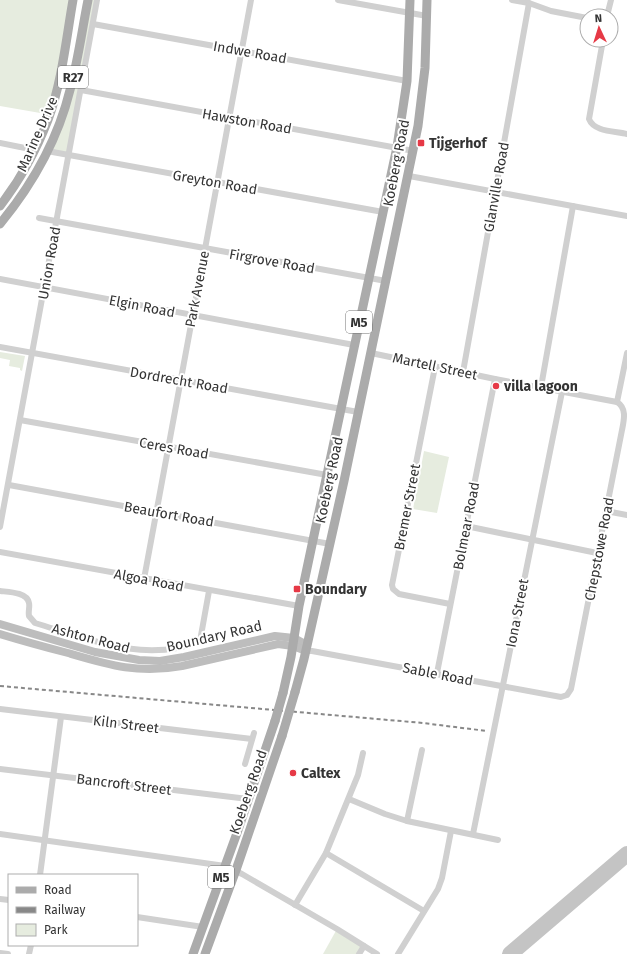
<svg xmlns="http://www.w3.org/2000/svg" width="627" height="954" viewBox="0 0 627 954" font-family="'Fira Sans',sans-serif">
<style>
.green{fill:#e6ecdf}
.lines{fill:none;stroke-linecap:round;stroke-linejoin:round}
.taxiway{stroke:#c4c4c4;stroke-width:16}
.street{stroke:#d0d0d0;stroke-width:6}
.secondary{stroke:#bdbdbd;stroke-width:8}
.primary{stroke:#ababab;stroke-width:9}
.rail{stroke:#888;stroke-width:2;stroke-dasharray:4 3;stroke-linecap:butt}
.primary-bridge{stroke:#ababab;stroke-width:9}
.poi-dot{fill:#e63946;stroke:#fff;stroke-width:1.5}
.labels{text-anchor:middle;stroke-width:4;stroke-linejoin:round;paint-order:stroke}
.shield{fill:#fff;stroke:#707070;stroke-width:1}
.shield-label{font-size:13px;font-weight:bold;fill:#333}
.street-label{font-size:14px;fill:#333;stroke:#fff}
.poi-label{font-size:14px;font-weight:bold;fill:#333;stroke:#fff;text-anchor:start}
</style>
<rect width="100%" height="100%" fill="#fff"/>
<!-- green -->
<g class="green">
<polygon points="0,0 72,0 54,88 46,114 0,106"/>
<polygon points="88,0 97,0 68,156 47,151 59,124"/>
<polygon points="0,352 25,356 22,371 20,370 20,368 9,366 10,360 0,358"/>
<polygon points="424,451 449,457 437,513 413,509"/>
<polygon points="337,929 364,947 359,954 323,954"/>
</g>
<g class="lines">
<!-- taxiway -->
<polyline class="taxiway" points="510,954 627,854"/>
<!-- street -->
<g class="street">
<polyline points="338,0 427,16"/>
<polyline points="512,0 529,3 551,11 587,18"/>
<polyline points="607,16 611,0"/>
<polyline points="93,24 407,81"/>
<path d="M603,40L589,119C594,132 615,131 627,134"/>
<polyline points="81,90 414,151"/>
<polyline points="0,143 25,148"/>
<polyline points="47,151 383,212"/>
<polyline points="409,176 627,216"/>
<polyline points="39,218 386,281"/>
<polyline points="0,279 354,345"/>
<polyline points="0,347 358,412"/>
<polyline points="435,367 392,585 393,589 399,594 450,604"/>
<polyline points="463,372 529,3"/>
<polyline points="541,387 573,206"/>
<polyline points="617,402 627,353"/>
<polyline points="20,420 327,475"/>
<polyline points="9,485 330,544"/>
<polyline points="606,511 627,515"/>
<polyline points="466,526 597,553"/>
<polyline points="0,527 97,0"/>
<polyline points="0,552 299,606"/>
<polyline points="144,579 251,0"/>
<path d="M0,591C8,592 27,592 29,603C30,607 28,611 29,616L35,623C88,639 146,664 200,641L209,591"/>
<path d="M306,651H312L561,697L567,695L571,689L622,430C624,420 627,408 617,402L495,379L371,353"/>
<polyline points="437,673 495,379"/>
<polyline points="0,709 252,739"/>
<polyline points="245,764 254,733"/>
<polyline points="0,769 248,799"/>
<polyline points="349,799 385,814 407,821 498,840"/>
<polyline points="407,821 422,750"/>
<polyline points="0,834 225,866 242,874 337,929 377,954"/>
<polyline points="473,834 562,392"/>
<polyline points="326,853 424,911"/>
<polyline points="40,875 61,717"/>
<polyline points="0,899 9,900"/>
<polyline points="295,905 326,853 358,775 363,753"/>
<polyline points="137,917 203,927"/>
<polyline points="0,953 8,954"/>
<polyline points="29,954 31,945"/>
<polyline points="359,954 364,946"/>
<polyline points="398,954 438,889 442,878 451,831"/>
</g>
<!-- secondary -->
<g class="secondary">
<polyline points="0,624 95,652 139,660 160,661 184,657 275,636 294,638 307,645"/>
<path d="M0,634C23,641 45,647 68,653C109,665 138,674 182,666L278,644L293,646L306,651"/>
</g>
<!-- primary -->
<g class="primary">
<path d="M0,206C20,180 36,151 48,120C62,82 66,40 73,0"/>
<path d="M0,224C32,185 58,139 70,90C78,61 82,30 88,0"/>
<polyline points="295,692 304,659 344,481 418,126 425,68 427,0"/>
<polyline points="283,693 291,657 299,606 313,540 397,147 407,81 410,0"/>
<polyline points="193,954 237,833 275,721"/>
<polyline points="205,954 236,870 282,736"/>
</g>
<!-- rail -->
<polyline class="rail" points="0,686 423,723 487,731"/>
<!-- primary-bridge -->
<g class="primary-bridge">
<polyline points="275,721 283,693"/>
<polyline points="282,736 295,692"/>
</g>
</g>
<!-- markers -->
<g class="poi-dot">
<rect x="417" y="139" width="8" height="8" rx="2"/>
<circle cx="496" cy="386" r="4"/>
<rect x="293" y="585" width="8" height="8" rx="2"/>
<circle cx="293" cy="773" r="4"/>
</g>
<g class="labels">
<!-- shield labels -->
<g class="shield">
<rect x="58" y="66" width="30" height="22" rx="3"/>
<rect x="346" y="311" width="26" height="22" rx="3"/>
<rect x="208" y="866" width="26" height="22" rx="3"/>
</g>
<g class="shield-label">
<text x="73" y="82">R27</text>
<text x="359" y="327">M5</text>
<text x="221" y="882">M5</text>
</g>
<!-- street labels -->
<g class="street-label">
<text transform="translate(250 52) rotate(10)" y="5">Indwe Road</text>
<text transform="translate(247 121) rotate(10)" y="5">Hawston Road</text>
<text transform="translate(37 134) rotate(-66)" y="5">Marine Drive</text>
<text transform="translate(396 163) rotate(-79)" y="5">Koeberg Road</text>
<text transform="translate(215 182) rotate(10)" y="5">Greyton Road</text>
<text transform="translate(496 187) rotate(-80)" y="5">Glanville Road</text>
<text transform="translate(272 261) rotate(10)" y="5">Firgrove Road</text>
<text transform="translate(49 263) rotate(-80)" y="5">Union Road</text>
<text transform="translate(197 289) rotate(-79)" y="5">Park Avenue</text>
<text transform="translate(142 306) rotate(11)" y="5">Elgin Road</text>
<text transform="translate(435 366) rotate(12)" y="5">Martell Street</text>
<text transform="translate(179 380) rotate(10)" y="5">Dordrecht Road</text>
<text transform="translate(174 448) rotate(10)" y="5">Ceres Road</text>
<text transform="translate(329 480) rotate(-78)" y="5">Koeberg Road</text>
<text transform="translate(407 507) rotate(-79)" y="5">Bremer Street</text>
<text transform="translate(169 514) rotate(10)" y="5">Beaufort Road</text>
<text transform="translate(466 526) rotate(-79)" y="5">Bolmear Road</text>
<text transform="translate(599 549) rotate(-79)" y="5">Chepstowe Road</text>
<text transform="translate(149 580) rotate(11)" y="5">Algoa Road</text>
<text transform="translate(517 613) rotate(-79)" y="5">Iona Street</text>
<text transform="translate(214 636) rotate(-13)" y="5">Boundary Road</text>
<text transform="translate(91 638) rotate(15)" y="5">Ashton Road</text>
<text transform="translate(438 674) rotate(11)" y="5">Sable Road</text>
<text transform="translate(126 724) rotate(7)" y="5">Kiln Street</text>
<text transform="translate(124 784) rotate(7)" y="5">Bancroft Street</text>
<text transform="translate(248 792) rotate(-71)" y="5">Koeberg Road</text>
</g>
<!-- poi labels -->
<g class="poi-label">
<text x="429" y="148">Tijgerhof</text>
<text x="504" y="391">villa lagoon</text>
<text x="305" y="594">Boundary</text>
<text x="301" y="778">Caltex</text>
</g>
</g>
<!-- legend -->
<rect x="8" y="874" width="130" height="72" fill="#ffffff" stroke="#adadad"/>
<rect x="16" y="887" width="20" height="6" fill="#ababab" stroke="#adadad"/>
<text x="44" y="894" font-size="12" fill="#333333">Road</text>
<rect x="16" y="907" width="20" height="6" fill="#888888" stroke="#adadad"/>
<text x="44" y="914" font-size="12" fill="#333333">Railway</text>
<rect x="16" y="924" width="20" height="12" fill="#e6ecdf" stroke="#adadad"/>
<text x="44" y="934" font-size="12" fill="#333333">Park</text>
<!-- north arrow -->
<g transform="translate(599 28) rotate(356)"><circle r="19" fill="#ffffff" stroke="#adadad"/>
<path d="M0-3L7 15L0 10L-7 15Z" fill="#e63946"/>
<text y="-6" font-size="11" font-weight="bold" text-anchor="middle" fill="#333333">N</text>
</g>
</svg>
